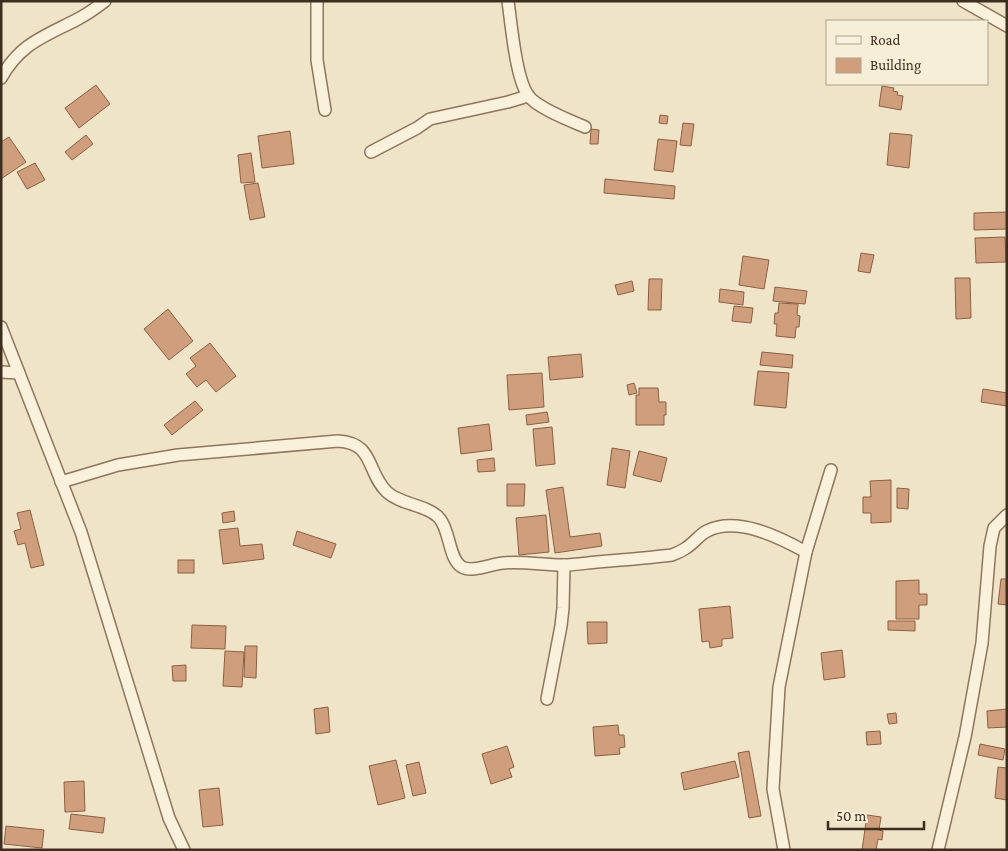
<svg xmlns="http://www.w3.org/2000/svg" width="1008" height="851" viewBox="0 0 1008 851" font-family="'Crimson Pro',serif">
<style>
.building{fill:#cf9f7d;stroke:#8d5f41}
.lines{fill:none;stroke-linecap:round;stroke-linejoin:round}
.street-casing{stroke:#8d765c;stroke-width:14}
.street{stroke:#faf1dc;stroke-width:11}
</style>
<rect width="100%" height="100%" fill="#f0e4c8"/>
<!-- building -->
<g class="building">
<polygon points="96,85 110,104 79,128 65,108"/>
<polygon points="882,86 894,88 893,91 898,92 897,95 903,96 901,110 879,106"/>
<polygon points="660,115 668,116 667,124 659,123"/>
<polygon points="683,123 694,124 691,146 680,145"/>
<polygon points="591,129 599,130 598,144 590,144"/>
<polygon points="290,131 294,164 262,168 258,136"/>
<polygon points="890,133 912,135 909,168 887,165"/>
<polygon points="86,135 93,144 72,160 65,152"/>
<polygon points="9,137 26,162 1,179 1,142"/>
<polygon points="658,139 677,141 673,172 654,170"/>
<polygon points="251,153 255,182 241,183 238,155"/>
<polygon points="35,163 45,180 27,189 17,172"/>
<polygon points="605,179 675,186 674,199 604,193"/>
<polygon points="258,183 265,217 250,220 244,185"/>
<polygon points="1007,212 1007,229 974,230 974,213"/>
<polygon points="1005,237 1006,262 976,263 975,238"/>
<polygon points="861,253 874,255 870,273 858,271"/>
<polygon points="743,256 769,260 764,289 739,285"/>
<polygon points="955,278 970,278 971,318 956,319"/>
<polygon points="649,279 662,279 661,310 648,310"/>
<polygon points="632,281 634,291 618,295 615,285"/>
<polygon points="775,287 807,291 805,304 773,301"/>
<polygon points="720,289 744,292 743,305 719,302"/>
<polygon points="779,303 798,304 797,315 800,316 799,327 796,327 795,338 776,336 777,324 774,324 775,313 778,313"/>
<polygon points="734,306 753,308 751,323 732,321"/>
<polygon points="168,309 193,341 169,360 144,329"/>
<polygon points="210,343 236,376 216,392 206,380 197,387 186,374 196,366 190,358"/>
<polygon points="762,352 793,355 792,368 760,365"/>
<polygon points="581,354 583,377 550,380 548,357"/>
<polygon points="758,371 789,373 786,408 754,405"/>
<polygon points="542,373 544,407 509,410 507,375"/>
<polygon points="634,383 637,393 629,395 627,385"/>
<polygon points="639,388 658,388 659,402 666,402 666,415 664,415 664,425 636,425 636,395 639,395"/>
<polygon points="983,389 1007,393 1007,406 981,402"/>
<polygon points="195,401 203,410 172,435 164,425"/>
<polygon points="547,412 549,422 527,425 526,415"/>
<polygon points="489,424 492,450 461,454 458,428"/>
<polygon points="552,427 555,464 536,466 533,429"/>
<polygon points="612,448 630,451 625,488 607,485"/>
<polygon points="639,451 667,458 661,482 633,475"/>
<polygon points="494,458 495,471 478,472 477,460"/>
<polygon points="891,480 891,522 871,523 871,513 863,513 863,497 871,497 870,481"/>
<polygon points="507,484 525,484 524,506 507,506"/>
<polygon points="563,487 570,537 600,533 602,546 555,553 546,490"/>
<polygon points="897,488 909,489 908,509 897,508"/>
<polygon points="30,510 44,565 31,568 25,543 18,545 14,531 21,529 17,513"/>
<polygon points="234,511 235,521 223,523 222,513"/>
<polygon points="546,515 549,552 519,555 516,518"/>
<polygon points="238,528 240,546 262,544 264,559 223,564 219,530"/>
<polygon points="297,531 336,544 331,558 293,545"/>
<rect x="178" y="560" width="16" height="13"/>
<polygon points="1001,579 1007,579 1007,605 998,604"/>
<polygon points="919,580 919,594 927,594 927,605 919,605 919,619 896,619 896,581"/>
<polygon points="730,606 733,638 722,639 722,646 710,648 709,641 702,642 699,609"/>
<polygon points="888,621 915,621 915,631 888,630"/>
<polygon points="587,622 607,622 607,643 588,644"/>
<polygon points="192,625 226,626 225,649 191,648"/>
<polygon points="245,646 257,646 256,678 244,677"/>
<polygon points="842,650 845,677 824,680 821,653"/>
<polygon points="225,651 244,652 242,687 223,686"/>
<polygon points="186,665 186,681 173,681 172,666"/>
<polygon points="328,707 330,732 316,734 314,709"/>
<polygon points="1007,709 1007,727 988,728 987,711"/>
<polygon points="896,713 897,723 889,724 887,714"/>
<polygon points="618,725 619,735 624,735 625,747 619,748 620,754 595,756 593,727"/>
<polygon points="880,731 881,744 867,745 866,732"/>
<polygon points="980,744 1005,749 1003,760 978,755"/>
<polygon points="507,746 514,767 509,769 512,777 491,784 482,754"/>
<polygon points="749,751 761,816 749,818 738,753"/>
<polygon points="396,760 405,798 378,805 369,766"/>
<polygon points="735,761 739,777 684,790 681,773"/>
<polygon points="419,762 426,793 413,796 406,765"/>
<polygon points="998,767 1007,768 1007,800 995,798"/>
<polygon points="84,781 85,811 65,812 64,782"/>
<polygon points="219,788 223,825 203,827 199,790"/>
<polygon points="71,814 105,818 103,833 69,829"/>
<polygon points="867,815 881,817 879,830 883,831 882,840 878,839 876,850 862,850"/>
<polygon points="6,826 44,830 42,848 4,844"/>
</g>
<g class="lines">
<!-- street casing -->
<g class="street-casing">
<g id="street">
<polyline points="317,1 317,60 325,110"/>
<path d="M508,1C511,23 516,79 528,95C535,107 571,121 585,127"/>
<polyline points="963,1 1007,26"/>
<path d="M1,78C20,44 43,37 76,20C86,15 96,8 105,1"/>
<polyline points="371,152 417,128 430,119 508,102 528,96"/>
<polyline points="1,327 81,532 169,818 184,850"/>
<polyline points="1,372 19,373"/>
<path d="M61,482L118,465L178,455L338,441C375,443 366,472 387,492C401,505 429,505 440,519C450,531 449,560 462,567C472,573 491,564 503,563C523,561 543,565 563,565C574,565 586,563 597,562C622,560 647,558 672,555C677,553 682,551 686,548C694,543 699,535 707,531C737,516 779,537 806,552"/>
<polyline points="547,699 561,626 563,608 564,565"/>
<polyline points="784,850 773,789 779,687 806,552 831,470"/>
<polyline points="938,850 965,737 982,643 990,546 994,528 1007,515"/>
</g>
</g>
<!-- street -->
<use href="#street" class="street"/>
</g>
<!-- border -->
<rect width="1008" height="851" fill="none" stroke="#3d2e20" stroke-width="5"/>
<!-- legend -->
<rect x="826" y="20" width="162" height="65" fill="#f7eed8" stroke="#ada18e"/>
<rect x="836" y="36" width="25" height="8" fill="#faf1dc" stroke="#ada18e"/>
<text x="870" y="45" font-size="15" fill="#3d2e20">Road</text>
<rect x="836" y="58" width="25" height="15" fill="#cf9f7d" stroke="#ada18e"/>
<text x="870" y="70" font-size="15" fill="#3d2e20">Building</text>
<!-- scale -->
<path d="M828 821v8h96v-8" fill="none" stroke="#3d2e20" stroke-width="2.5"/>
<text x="836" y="821" font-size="15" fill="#3d2e20" stroke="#f7eed8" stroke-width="4" paint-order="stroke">50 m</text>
</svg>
